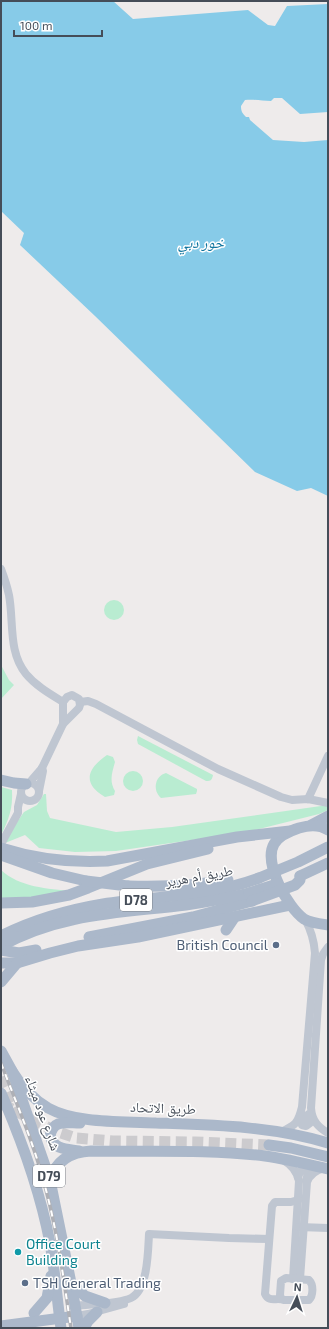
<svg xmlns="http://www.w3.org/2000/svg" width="329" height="1329" viewBox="0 0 329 1329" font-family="'Exo 2','Noto Naskh Arabic',sans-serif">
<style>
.green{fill:#b9ecd1}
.water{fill:#87cbe8}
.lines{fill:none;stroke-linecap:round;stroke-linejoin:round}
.major-tunnel{stroke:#cccbce;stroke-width:11;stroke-dasharray:11 5.5;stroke-linecap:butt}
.minor{stroke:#bfc6d1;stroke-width:8}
.major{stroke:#abb8ca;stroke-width:11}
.rail-casing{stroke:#aeb0b6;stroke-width:3.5}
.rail{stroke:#fff;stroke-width:2;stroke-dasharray:6;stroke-linecap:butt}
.major-bridge{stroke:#abb8ca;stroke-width:11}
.service-dot{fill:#5c6f8a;stroke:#fff;stroke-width:1.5}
.culture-dot{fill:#0f9aa8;stroke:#fff;stroke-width:1.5}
.labels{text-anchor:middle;stroke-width:3;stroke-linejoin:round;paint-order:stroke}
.shield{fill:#fff;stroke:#7d828a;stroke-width:1}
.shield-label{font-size:13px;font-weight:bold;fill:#454d58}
.street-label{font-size:14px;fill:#454d58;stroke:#fff}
.service-label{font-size:14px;fill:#4e5e75;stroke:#fff;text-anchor:end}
.culture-label{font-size:14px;fill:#0d838f;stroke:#fff;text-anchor:start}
.water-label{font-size:15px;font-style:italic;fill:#10759f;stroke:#fff}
</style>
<rect width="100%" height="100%" fill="#eeebeb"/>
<!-- green -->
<g class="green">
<circle cx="114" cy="610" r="10"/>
<polygon points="1,665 9,680 14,685 1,699"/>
<path d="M138,736L213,775C212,780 211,781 206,781L138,744L137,740Z"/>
<path d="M107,755L113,757L115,762C112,773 109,781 115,791L114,795L105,797C81,783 88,768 107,755Z"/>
<circle cx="133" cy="781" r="10"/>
<path d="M166,773L197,789V791L196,794L161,798C152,790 155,776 166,773Z"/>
<path d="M1,787L12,790C13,808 9,819 1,835Z"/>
<polygon points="44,794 46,794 47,811 50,818 116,832 172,827 328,805 328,810 319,814 247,832 116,851 75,852 39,848 25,835 5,843 17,822 24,812 37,805"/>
<path d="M1,870C19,887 48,889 72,891L1,902Z"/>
</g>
<!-- water -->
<path class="water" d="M1,1H113L133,19L248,10L268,25L275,26L287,6L328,4V112L300,114L282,98H274L271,101C262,101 254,99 245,100L241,106C241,111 242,113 246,117H249L250,120L273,140L304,142L328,140V496L311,488L297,491L255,472L95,316L20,245L24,233L1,211Z"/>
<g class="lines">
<!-- major-tunnel -->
<g class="major-tunnel">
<polyline points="1,1077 10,1096 20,1114"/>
<polyline points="2,1104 55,1131 76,1138 113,1141 195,1142 269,1145"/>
</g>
<!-- minor -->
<g class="minor">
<path d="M1,569C4,577 7,586 9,595C14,622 8,652 26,674C36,686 50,694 63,702"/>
<polygon points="72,695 79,699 80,705 79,708 63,724 63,702 67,697"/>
<polyline points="80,702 88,701 96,704 218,769 281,797 292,800 308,799 328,803"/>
<polyline points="29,783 42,768 63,724"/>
<circle cx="30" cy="792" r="9"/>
<polyline points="39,791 43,771 42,768"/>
<polyline points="308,799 328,756"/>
<polyline points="1,844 18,813 18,807 21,794"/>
<path d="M328,947L323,954L321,960L311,1108C312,1121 318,1127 328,1133"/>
<polyline points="303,1115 302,1125 306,1126 310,1123 309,1114"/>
<path d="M281,1132C296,1125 298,1123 302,1107L315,953C314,940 311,930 305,919"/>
<path d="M283,1160C292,1165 297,1171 299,1181L293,1279"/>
<polyline points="298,1177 301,1170 305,1169 308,1173 306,1180"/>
<polyline points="299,1227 328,1228"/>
<path d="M300,1279L307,1182C310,1174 316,1170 324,1168"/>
<path d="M281,1298L280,1295L281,1281L286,1278L309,1280C314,1285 313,1296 309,1300H284C277,1297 269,1303 265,1294L272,1206L275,1202H291L298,1200"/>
<path d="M75,1306C90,1304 119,1304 131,1298C148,1290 148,1251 149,1234L229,1238L269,1239"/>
<polyline points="77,1316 88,1314 124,1304"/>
</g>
<!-- major -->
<g class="major">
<polyline points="1,780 14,783 26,784"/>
<polyline points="311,825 328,816"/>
<path d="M328,830C319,824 309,825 299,828C290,831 279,835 274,844C263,863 288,908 304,919C311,923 321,924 328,925"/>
<path d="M1,848C36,859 70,863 107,861L237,837L290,831"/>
<polyline points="1,855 52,873 86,881"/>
<polyline points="300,876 328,863"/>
<path d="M128,886C162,887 194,886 228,880"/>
<polyline points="1,903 32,902 69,895 88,888 147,864 208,849"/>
<polyline points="226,930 234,918"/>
<path d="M1,936C33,920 67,910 103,904C155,896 208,897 259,878"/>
<polyline points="89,937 193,917 252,901"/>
<path d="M1,946C61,913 120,913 186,905C208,902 228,898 249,893"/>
<polyline points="1,950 19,953 36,950"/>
<polyline points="1,963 17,963 50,953 78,946 138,937 290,905"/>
<polyline points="1,982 17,963"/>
<polyline points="1,1051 12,1071 50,1180 71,1283 79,1328"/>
<path d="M12,1071C21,1086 33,1099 48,1108C77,1124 123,1121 156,1123C214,1125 272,1126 328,1143"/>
<path d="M1,1093C22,1141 40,1191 50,1243C55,1271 57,1300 61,1328"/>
<polyline points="269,1145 291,1148 328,1157"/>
<path d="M79,1151C67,1149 54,1150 50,1136C53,1119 66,1123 80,1123"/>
<path d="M50,1180C56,1160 71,1152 91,1151C149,1152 207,1149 265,1156C287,1159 307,1164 328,1169"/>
<polyline points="71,1283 85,1296 105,1303"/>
<polyline points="34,1313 47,1298 51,1276"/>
<polyline points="1,1326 77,1316"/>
<polyline points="84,1328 88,1321 97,1312"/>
</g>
<!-- rail casing -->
<g class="rail-casing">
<path id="rail" d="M1,1063C17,1105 35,1146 46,1190C58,1235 64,1282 71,1328"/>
</g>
<!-- rail -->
<use href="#rail" class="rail"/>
<!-- major-bridge -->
<g class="major-bridge">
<polyline points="259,878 298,862 328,847"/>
<polyline points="86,881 128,886"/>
<polyline points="249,893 277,884"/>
<polyline points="252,901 295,885 300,880 300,876"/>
</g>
</g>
<!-- markers -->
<g class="service-dot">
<circle cx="276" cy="945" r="4"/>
<circle cx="25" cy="1283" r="4"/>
</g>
<circle class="culture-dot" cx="18" cy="1252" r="4"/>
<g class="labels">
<!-- shield labels -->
<g class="shield">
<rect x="120" y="889" width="32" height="22" rx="3"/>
<rect x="33" y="1165" width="32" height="22" rx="3"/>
</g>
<g class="shield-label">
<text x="136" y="905">D78</text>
<text x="49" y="1181">D79</text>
</g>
<!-- street labels -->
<g class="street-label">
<text transform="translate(199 876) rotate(-10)" y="5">طريق أم هرير</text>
<text transform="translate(163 1108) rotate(2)" y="5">طريق الاتحاد</text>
<text transform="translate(43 1113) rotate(70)" y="5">شارع عود ميثاء</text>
</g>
<!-- service labels -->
<g class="service-label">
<text x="268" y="950">British Council</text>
<text x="33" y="1288" text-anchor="start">TSH General Trading</text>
</g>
<!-- culture labels -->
<g class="culture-label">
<text x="26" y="1249">Office Court<tspan x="26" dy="16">Building</tspan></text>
</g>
<!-- water labels -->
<g class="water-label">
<text x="201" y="248">خور دبي</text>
</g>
</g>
<!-- border -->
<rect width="329" height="1329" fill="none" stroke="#454d58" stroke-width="4"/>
<!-- north arrow -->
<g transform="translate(297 1297) rotate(4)" stroke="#ffffff" stroke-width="3" paint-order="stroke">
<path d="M0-3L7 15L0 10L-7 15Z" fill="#454d58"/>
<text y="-6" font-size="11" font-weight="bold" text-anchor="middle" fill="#454d58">N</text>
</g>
<!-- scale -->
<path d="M14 30v6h88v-6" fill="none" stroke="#454d58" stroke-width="2"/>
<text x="20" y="30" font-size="12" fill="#454d58" stroke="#ffffff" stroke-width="3" paint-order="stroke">100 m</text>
</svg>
